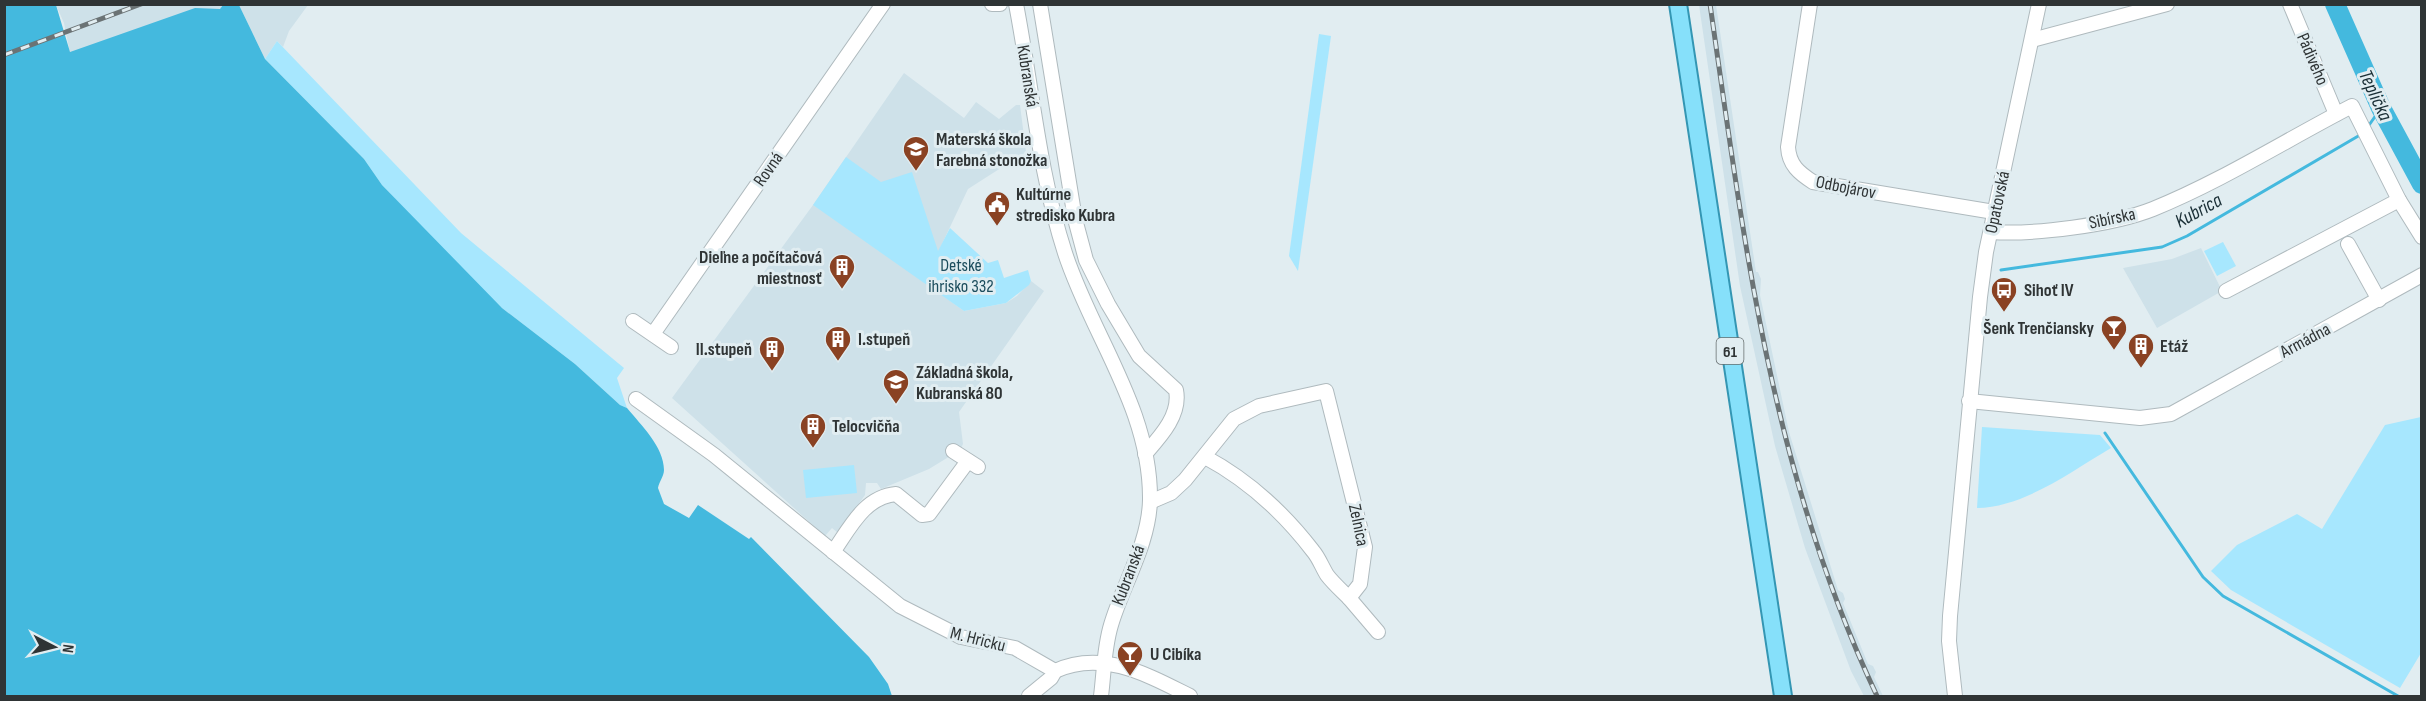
<svg xmlns="http://www.w3.org/2000/svg" width="2426" height="701" viewBox="0 0 2426 701" font-family="'Sofia Sans Condensed',sans-serif">
<style>
.built{fill:#cee1e9}
.green{fill:#a7e7fe}
.forest{fill:#44b9de}
.lines{fill:none;stroke-linecap:round;stroke-linejoin:round}
.stream{stroke:#44b9de;stroke-width:3}
.river{stroke:#44b9de;stroke-width:20}
.minor-casing{stroke:#afbabe;stroke-width:16}
.major-casing{stroke:#3496b3;stroke-width:20}
.minor{stroke:#fff;stroke-width:14}
.major{stroke:#86e0fa;stroke-width:16}
.rail-casing{stroke:#6b7375;stroke-width:5}
.rail{stroke:#e1edf1;stroke-width:3;stroke-dasharray:9;stroke-linecap:butt}
.labels{text-anchor:middle;stroke-width:6;stroke-linejoin:round;paint-order:stroke}
.shield{fill:#e1edf1;stroke:#646c6d;stroke-width:1.5}
.shield-label{font-size:16px;font-weight:bold;fill:#2f3435}
.street-label{font-size:18px;fill:#2f3435;stroke:#e1edf1}
.poi-label{font-size:18px;font-weight:bold;fill:#2f3435;stroke:#e1edf1;text-anchor:start}
.park-label{font-size:18px;fill:#1c4d5d;stroke:#e1edf1}
.water-label{font-size:20px;font-style:italic;fill:#192e35;stroke:#e1edf1}
</style>
<rect width="100%" height="100%" fill="#e1edf1"/>
<!-- built -->
<g class="built">
<polygon points="56,5 223,5 220,9 195,9 70,53 64,23"/>
<polygon points="239,5 308,5 289,31 283,47 277,41 265,59"/>
<polygon points="1699,5 1716,5 1756,272 1758,272 1761,279 1760,295 1789,432 1838,590 1843,593 1845,599 1843,603 1868,664 1873,666 1876,672 1874,677 1883,696 1864,696 1851,671 1805,548 1775,446 1740,286"/>
<polygon points="904,73 964,118 976,102 999,119 1016,105 1020,105 1026,152 968,189 924,282 964,311 1006,303 1017,296 1031,281 1044,291 959,412 963,444 960,450 929,469 881,489 877,483 866,483 865,495 838,533 832,528 825,536 672,398 813,205"/>
<polygon points="2201,248 2222,291 2157,328 2123,268 2172,259"/>
</g>
<!-- green -->
<g class="green">
<polygon points="1319,34 1331,36 1298,271 1289,256"/>
<polygon points="277,41 461,233 624,368 617,378 627,408 620,405 575,364 502,308 478,286 382,185 364,159 265,59"/>
<polygon points="846,157 881,182 912,172 938,251 950,228 988,263 998,260 1004,278 1028,270 1031,281 1029,285 1006,303 964,311 813,205"/>
<polygon points="2223,242 2236,266 2217,276 2204,251"/>
<polygon points="2421,417 2421,653 2400,688 2231,590 2211,571 2237,545 2297,514 2322,529 2385,425"/>
<path d="M1982,427L2100,435L2111,448C2070,472 2025,507 1977,508Z"/>
<polygon points="854,465 857,493 806,498 803,470"/>
</g>
<!-- forest -->
<path class="forest" d="M4,5H56L70,52L195,8L220,9L223,5H239L265,59L364,159L382,185L502,308L575,364L620,405L627,408C641,425 664,447 664,470C664,476 659,482 658,488L664,504L689,518L698,505L749,539L751,537L869,657L888,684L892,696H5Z"/>
<g class="lines">
<!-- stream -->
<g class="stream">
<polyline points="2367,128 2381,108"/>
<polyline points="2001,270 2162,247 2187,236 2360,135"/>
<polyline points="2105,433 2203,577 2223,596 2398,696"/>
</g>
<!-- river -->
<polyline class="river" points="2335,4 2381,108 2422,184"/>
<!-- minor casing -->
<g class="minor-casing">
<g id="minor">
<polyline points="992,4 1000,4"/>
<path d="M1016,4C1032,87 1039,173 1065,253C1092,336 1151,409 1150,500C1149,544 1123,584 1111,625C1104,648 1104,673 1101,696"/>
<path d="M1040,4L1075,219L1086,260L1108,304L1139,356L1176,390C1181,415 1160,437 1145,454"/>
<path d="M1810,4L1788,147C1789,165 1799,173 1813,182L1994,212"/>
<polyline points="2290,4 2336,114"/>
<polyline points="2032,40 2167,4"/>
<path d="M1991,232C2033,235 2113,225 2153,209C2222,181 2286,140 2352,106L2399,200L2422,237"/>
<polyline points="2348,244 2379,300"/>
<polyline points="2226,291 2399,200"/>
<polyline points="633,321 671,347"/>
<polyline points="653,334 883,4"/>
<path d="M636,399L714,455L900,606L961,637L1015,648L1055,671C1102,649 1148,675 1190,696"/>
<polyline points="1969,401 2140,418 2171,414 2422,275"/>
<polyline points="953,451 978,467"/>
<path d="M1150,502L1171,493L1185,480L1234,419L1259,406L1326,391L1365,547L1360,584L1349,598C1342,591 1333,583 1327,575C1322,567 1319,558 1313,551C1283,512 1248,480 1205,457"/>
<path d="M833,552C850,528 864,497 896,494L922,515L929,514L968,461"/>
<polyline points="1349,598 1378,632"/>
<polyline points="1029,696 1051,678 1055,671"/>
<polyline points="1955,696 1949,641 1950,616 1980,297 1986,252 2039,4"/>
</g>
</g>
<!-- major casing -->
<g class="major-casing">
<polyline id="major" points="1678,4 1783,696"/>
</g>
<!-- minor -->
<use href="#minor" class="minor"/>
<!-- major -->
<use href="#major" class="major"/>
<!-- rail casing -->
<g class="rail-casing">
<g id="rail">
<path d="M1710,4C1745,247 1771,471 1877,696"/>
<polyline points="4,55 141,4"/>
</g>
</g>
<!-- rail -->
<use href="#rail" class="rail"/>
</g>
<!-- icons -->
<defs>
<g id="school-pin" transform="scale(1.35)"><path d="M0 17L-7.5 6A9.5 9.5 0 1 1 7.5 6Z" fill="#8a4223" stroke="#e1edf1"/><path d="M0-5L7-2L0 1L-7-2ZM-4 1L0 2.5L4 1V4Q0 6-4 4Z" fill="#fff"/></g>
<g id="civic-pin" transform="scale(1.35)"><path d="M0 17L-7.5 6A9.5 9.5 0 1 1 7.5 6Z" fill="#8a4223" stroke="#e1edf1"/><path d="M-.6-6.5H3V-4.5H.6V-3L4-1V1h2V6H-6V1h2V-1L-.6-3ZM-1.2 2.5V6h2.4V2.5Z" fill="#fff"/></g>
<g id="building-pin" transform="scale(1.35)"><path d="M0 17L-7.5 6A9.5 9.5 0 1 1 7.5 6Z" fill="#8a4223" stroke="#e1edf1"/><path d="M-4-6H4V6H1V3H-1V6H-4ZM-2.5-4.3h1.7v1.8h-1.7ZM.8-4.3h1.7v1.8H.8ZM-2.5-1h1.7V.8h-1.7ZM.8-1h1.7V.8H.8Z" fill="#fff"/></g>
<g id="bus-pin" transform="scale(1.35)"><path d="M0 17L-7.5 6A9.5 9.5 0 1 1 7.5 6Z" fill="#8a4223" stroke="#e1edf1"/><path d="M-5-6H5V4H4V6H2V4H-2V6H-4V4H-5ZM-3.5-4V0h7V-4ZM-3.5 1.2v1.5H-2V1.2ZM2 1.2v1.5H3.5V1.2Z" fill="#fff"/></g>
<g id="bar-pin" transform="scale(1.35)"><path d="M0 17L-7.5 6A9.5 9.5 0 1 1 7.5 6Z" fill="#8a4223" stroke="#e1edf1"/><path d="M-6-5H6L.8 .8V4.5H3.5V6h-7V4.5H-.8V.8Z" fill="#fff"/></g>
</defs>
<g fill-rule="evenodd">
<use href="#school-pin" x="916" y="149"/>
<use href="#civic-pin" x="997" y="204"/>
<use href="#building-pin" x="842" y="267"/>
<use href="#bus-pin" x="2004" y="290"/>
<use href="#bar-pin" x="2114" y="328"/>
<use href="#building-pin" x="838" y="339"/>
<use href="#building-pin" x="2141" y="346"/>
<use href="#building-pin" x="772" y="349"/>
<use href="#school-pin" x="896" y="382"/>
<use href="#building-pin" x="813" y="426"/>
<use href="#bar-pin" x="1130" y="654"/>
</g>
<g class="labels">
<!-- shield labels -->
<rect class="shield" x="1716.5" y="338" width="27" height="26" rx="4.5"/>
<g class="shield-label">
<text x="1730" y="357">61</text>
</g>
<!-- street labels -->
<g class="street-label">
<text transform="translate(2313 59) rotate(67)" y="6">Pádivého</text>
<text transform="translate(1028 76) rotate(81)" y="6">Kubranská</text>
<text transform="translate(768 169) rotate(-55)" y="6">Rovná</text>
<text transform="translate(1846 187) rotate(11)" y="6">Odbojárov</text>
<text transform="translate(1997 202) rotate(-78)" y="6">Opatovská</text>
<text transform="translate(2112 218) rotate(-12)" y="6">Sibírska</text>
<text transform="translate(2305 340) rotate(-28)" y="6">Armádna</text>
<text transform="translate(1359 525) rotate(78)" y="6">Zelnica</text>
<text transform="translate(1128 575) rotate(-69)" y="6">Kubranská</text>
<text transform="translate(978 639) rotate(14)" y="6">M. Hricku</text>
</g>
<!-- poi labels -->
<g class="poi-label">
<text x="936" y="145">Materská škola<tspan x="936" dy="21">Farebná stonožka</tspan></text>
<text x="1016" y="200">Kultúrne<tspan x="1016" dy="21">stredisko Kubra</tspan></text>
<text x="822" y="263" text-anchor="end">Dieľne a počítačová<tspan x="822" dy="21">miestnosť</tspan></text>
<text x="2024" y="296">Sihoť IV</text>
<text x="2094" y="334" text-anchor="end">Šenk Trenčiansky</text>
<text x="858" y="345">I.stupeň</text>
<text x="2160" y="352">Etáž</text>
<text x="752" y="355" text-anchor="end">II.stupeň</text>
<text x="916" y="378">Základná škola,<tspan x="916" dy="21">Kubranská 80</tspan></text>
<text x="832" y="432">Telocvičňa</text>
<text x="1150" y="660">U Cibíka</text>
</g>
<!-- park labels -->
<g class="park-label">
<text x="961" y="271">Detské<tspan x="961" dy="21">ihrisko 332</tspan></text>
</g>
<!-- water labels -->
<g class="water-label">
<text transform="translate(2376 95) rotate(65)" y="7">Teplička</text>
<text transform="translate(2198 210) rotate(-29)" y="7">Kubrica</text>
</g>
</g>
<!-- border -->
<rect width="2426" height="701" fill="none" stroke="#2f3435" stroke-width="12"/>
<!-- north arrow -->
<g transform="translate(54 647) rotate(97)" stroke="#e1edf1" stroke-width="4.5" paint-order="stroke">
<path d="M0-4.5L10 22L0 15L-10 22Z" fill="#2f3435"/>
<text y="-9" font-size="16" font-weight="bold" text-anchor="middle" fill="#2f3435">N</text>
</g>
</svg>
